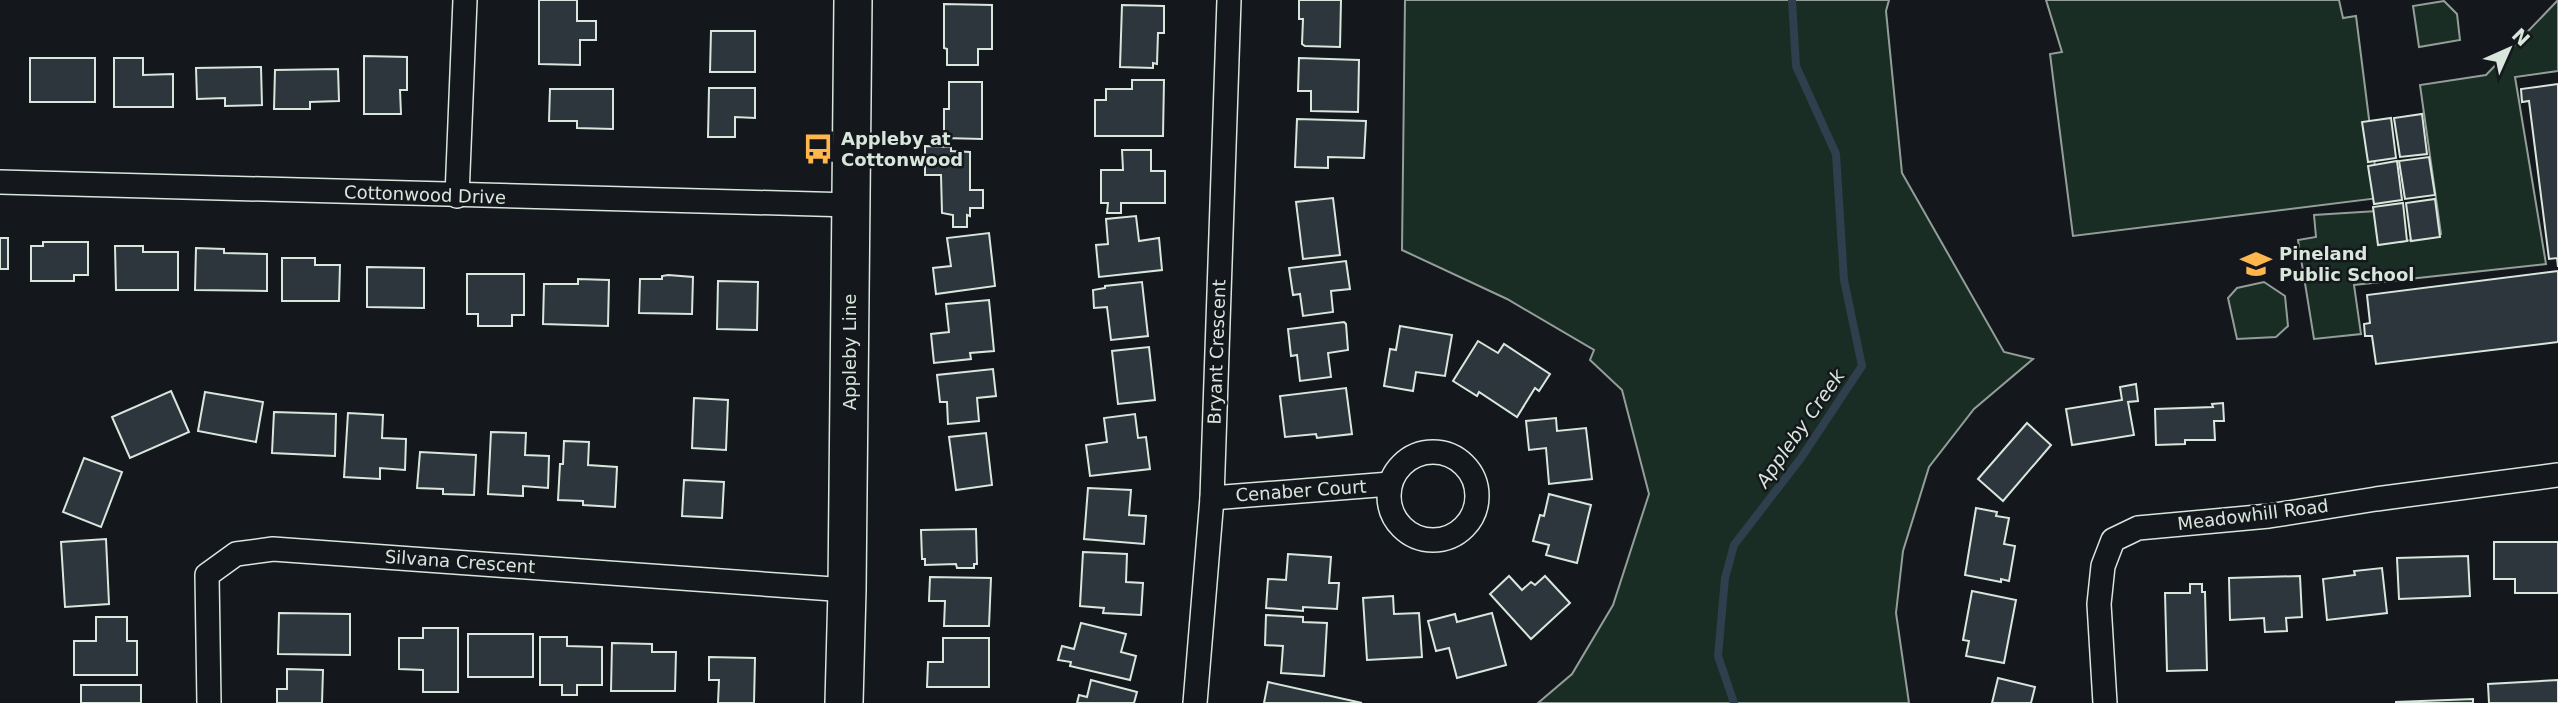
<svg xmlns="http://www.w3.org/2000/svg" width="2558" height="703" viewBox="0 0 2558 703" font-family="'DejaVu Sans',sans-serif">
<style>
.green{fill:#1a2d24;stroke:#939e99;stroke-width:2}
.lines{fill:none;stroke-linecap:round;stroke-linejoin:round}
.stream{stroke:#2f3f4d;stroke-width:8}
.building{fill:#2c363c;stroke:#d8e6dc;stroke-width:2}
.street-casing{stroke:#d8e6dc;stroke-width:26}
.primary-casing{stroke:#d8e6dc;stroke-width:40}
.street{stroke:#14181c;stroke-width:23}
.primary{stroke:#14181c;stroke-width:37}
.labels{text-anchor:middle;stroke-width:5;stroke-linejoin:round;paint-order:stroke}
.poi-label{font-size:18px;font-weight:bold;fill:#d8e6dc;stroke:#14181c;text-anchor:start}
.street-label{font-size:18px;fill:#d8e6dc;stroke:#14181c}
.water-label{font-size:19px;font-style:italic;fill:#d8e6dc;stroke:#14181c}
</style>
<rect width="100%" height="100%" fill="#14181c"/>
<!-- green -->
<g class="green">
<polygon points="1405,0 1889,0 1886,11 1902,173 2004,352 2033,359 1974,409 1929,467 1903,551 1896,613 1909,703 1538,703 1572,674 1613,605 1649,494 1622,390 1590,360 1594,350 1507,299 1402,250"/>
<polygon points="2046,0 2339,0 2343,18 2356,16 2379,198 2073,236 2050,54 2062,52"/>
<polygon points="2558,0 2558,71 2515,77 2546,264 2354,285 2361,334 2314,339 2298,240 2316,237 2314,215 2393,210 2401,242 2441,234 2420,85 2486,75"/>
<polygon points="2444,1 2457,14 2460,40 2419,47 2413,6"/>
<polygon points="2264,282 2285,296 2288,326 2276,337 2237,339 2228,298 2237,288"/>
</g>
<g class="lines">
<!-- stream -->
<polyline class="stream" points="1734,703 1718,656 1725,578 1734,545 1801,458 1862,366 1844,280 1836,154 1796,66 1792,0"/>
</g>
<!-- building -->
<g class="building">
<polygon points="539,0 577,0 577,21 596,21 596,40 580,40 580,65 539,64"/>
<polygon points="1299,0 1341,0 1340,47 1305,46 1302,44 1303,19 1299,19"/>
<polygon points="944,4 992,5 992,49 978,49 978,65 947,65 947,49 944,48"/>
<polygon points="1122,5 1164,6 1164,33 1158,33 1157,64 1153,63 1153,68 1120,67"/>
<polygon points="711,31 755,31 755,72 710,72"/>
<polygon points="364,56 407,57 407,90 400,90 401,114 364,114"/>
<rect x="30" y="58" width="65" height="44"/>
<polygon points="114,58 143,58 143,75 173,74 173,107 114,107"/>
<polygon points="1299,58 1359,60 1358,112 1311,111 1311,91 1298,91"/>
<polygon points="261,67 262,105 225,106 225,98 197,99 196,68"/>
<polygon points="338,69 339,101 310,102 310,109 274,109 275,70"/>
<polygon points="1132,80 1164,80 1163,136 1095,136 1095,100 1106,100 1106,89 1132,89"/>
<polygon points="949,82 982,82 982,139 944,138 944,109 949,109"/>
<polygon points="2558,84 2558,267 2557,258 2549,259 2529,101 2522,102 2521,89"/>
<polygon points="709,88 755,88 755,118 735,117 735,137 708,137"/>
<polygon points="550,89 613,89 613,129 577,128 577,121 549,121"/>
<polygon points="2422,114 2427,154 2400,157 2394,118"/>
<polygon points="2391,118 2396,158 2368,162 2362,122"/>
<polygon points="1297,119 1366,121 1364,158 1328,157 1328,168 1295,167"/>
<polygon points="925,146 951,147 951,151 970,152 970,190 983,190 983,208 970,208 970,216 967,215 967,227 953,227 953,215 942,213 941,175 925,175"/>
<polygon points="1122,150 1151,150 1151,171 1165,171 1165,203 1121,203 1121,213 1107,213 1108,203 1101,203 1101,170 1123,170"/>
<polygon points="2429,157 2435,195 2405,199 2399,161"/>
<polygon points="2397,161 2402,200 2374,204 2368,166"/>
<polygon points="1333,198 1340,255 1303,259 1296,202"/>
<polygon points="2435,199 2440,237 2411,241 2406,203"/>
<polygon points="2403,203 2407,241 2378,245 2373,207"/>
<polygon points="1136,216 1139,241 1159,238 1162,270 1099,277 1096,245 1108,244 1106,219"/>
<polygon points="989,233 995,286 936,294 933,268 951,266 947,238"/>
<rect x="0" y="238" width="8" height="31"/>
<polygon points="43,242 88,242 88,275 74,275 74,281 31,281 31,246 43,246"/>
<polygon points="115,246 143,246 143,252 178,252 178,290 116,290"/>
<polygon points="196,248 224,249 224,253 267,254 267,291 195,290"/>
<polygon points="282,258 315,258 315,265 340,265 339,301 282,301"/>
<polygon points="1346,261 1350,289 1331,291 1333,312 1303,316 1300,294 1293,295 1289,268"/>
<polygon points="367,267 424,268 424,308 367,307"/>
<polygon points="2558,271 2558,342 2376,364 2372,336 2365,336 2364,324 2370,323 2367,295"/>
<polygon points="467,274 524,274 524,315 512,315 512,326 478,326 478,314 467,314"/>
<polygon points="668,275 693,277 692,314 639,313 640,279 662,279 662,276"/>
<polygon points="578,279 609,280 608,326 543,324 544,284 578,284"/>
<polygon points="718,281 758,282 757,330 717,329"/>
<polygon points="1142,282 1148,336 1111,340 1107,307 1094,308 1093,290 1105,288 1105,286"/>
<polygon points="989,300 994,351 970,353 971,359 934,363 931,334 949,332 946,304"/>
<polygon points="1344,322 1346,324 1348,350 1328,353 1331,377 1300,381 1297,355 1291,356 1288,329"/>
<polygon points="1400,326 1452,335 1445,376 1416,372 1413,391 1384,386 1390,349 1396,350"/>
<polygon points="1478,341 1498,353 1504,344 1550,374 1539,391 1535,388 1517,417 1479,392 1477,396 1453,381"/>
<polygon points="1149,347 1155,400 1118,404 1112,351"/>
<polygon points="993,369 996,396 977,398 979,421 948,424 947,402 940,402 937,375"/>
<polygon points="2136,384 2138,401 2128,402 2134,435 2072,445 2066,409 2122,400 2120,387"/>
<polygon points="1346,388 1352,434 1317,438 1316,434 1285,437 1280,396"/>
<polygon points="171,391 189,432 130,458 112,417"/>
<polygon points="205,392 263,402 256,442 198,431"/>
<polygon points="694,398 728,400 726,450 692,448"/>
<polygon points="2223,403 2224,421 2214,421 2215,440 2185,440 2185,444 2156,445 2155,409 2213,407 2212,404"/>
<polygon points="274,412 336,414 335,456 272,453"/>
<polygon points="348,413 383,415 382,438 406,439 405,470 380,468 380,479 344,477"/>
<polygon points="1135,414 1138,438 1146,437 1150,469 1090,476 1086,445 1107,442 1104,418"/>
<polygon points="1556,418 1557,431 1586,428 1592,479 1549,484 1546,448 1529,450 1526,421"/>
<polygon points="2027,423 2051,445 2003,501 1978,479"/>
<polygon points="491,432 526,433 525,455 549,456 548,488 523,486 523,496 488,494"/>
<polygon points="986,433 992,485 956,490 949,437"/>
<polygon points="564,441 589,442 588,465 617,467 615,507 583,505 583,501 558,500 560,464 563,464"/>
<polygon points="420,452 476,455 474,495 443,494 443,489 417,488"/>
<polygon points="84,458 122,472 101,527 63,512"/>
<polygon points="684,480 724,482 722,518 682,516"/>
<polygon points="1088,488 1131,490 1129,515 1146,516 1144,544 1084,539"/>
<polygon points="1549,494 1591,505 1577,563 1546,555 1549,545 1533,541 1540,515 1544,516"/>
<polygon points="1976,508 1997,512 1996,516 2009,518 2004,544 2015,546 2009,581 2001,579 2001,582 1965,575"/>
<polygon points="976,529 977,564 974,564 974,568 957,568 956,564 925,565 925,559 922,559 921,530"/>
<polygon points="106,539 109,604 65,607 61,542"/>
<polygon points="2494,542 2558,542 2558,593 2515,593 2515,579 2494,579"/>
<polygon points="1083,552 1127,554 1126,582 1143,583 1141,615 1103,613 1104,608 1080,606"/>
<polygon points="1288,554 1331,557 1329,583 1339,583 1337,609 1303,607 1303,611 1266,608 1268,579 1286,580"/>
<polygon points="2468,556 2470,596 2399,599 2397,558"/>
<polygon points="2382,568 2387,613 2327,620 2323,579 2355,575 2354,571"/>
<polygon points="1509,576 1522,590 1531,582 1535,585 1545,576 1570,603 1531,639 1490,594"/>
<polygon points="2300,576 2302,617 2286,618 2287,631 2265,632 2264,618 2230,620 2229,578"/>
<polygon points="930,577 991,578 989,626 944,626 945,601 929,601"/>
<polygon points="2190,584 2202,584 2202,592 2205,592 2207,670 2167,671 2165,593 2190,593"/>
<polygon points="1972,591 2016,600 2004,663 1966,656 1969,641 1963,640"/>
<polygon points="1393,596 1394,614 1419,613 1422,657 1367,660 1363,598"/>
<polygon points="279,613 350,614 350,655 278,654"/>
<polygon points="1492,613 1506,665 1457,678 1449,648 1436,651 1428,621 1455,614 1457,622"/>
<polygon points="1266,615 1303,617 1303,622 1327,623 1324,676 1281,673 1283,646 1265,645"/>
<polygon points="96,617 127,617 127,641 137,641 137,675 74,675 74,641 96,641"/>
<polygon points="1081,623 1126,634 1121,652 1136,656 1130,680 1070,666 1071,662 1058,660 1062,646 1074,649"/>
<polygon points="423,628 458,628 458,692 423,692 423,670 399,669 399,638 423,638"/>
<rect x="468" y="634" width="65" height="43"/>
<polygon points="540,637 567,637 567,646 602,647 602,685 577,685 577,695 562,695 562,685 540,685"/>
<polygon points="943,638 989,638 989,687 927,687 928,662 943,662"/>
<polygon points="612,643 652,644 652,652 676,652 675,691 611,691"/>
<polygon points="709,657 755,658 754,703 718,703 719,680 709,680"/>
<polygon points="287,669 323,670 322,703 277,703 277,689 287,689"/>
<polygon points="1998,678 2035,687 2031,703 1992,703"/>
<polygon points="1091,680 1137,692 1134,703 1077,703 1079,695 1087,697"/>
<polygon points="2558,680 2558,703 2489,703 2488,684"/>
<polygon points="1268,682 1362,703 1264,703"/>
<rect x="81" y="685" width="60" height="18"/>
<polygon points="2473,699 2473,703 2396,703 2396,702"/>
</g>
<g class="lines">
<!-- street casing -->
<g class="street-casing">
<g id="street">
<polyline points="0,182 851,205"/>
<polyline points="457,196 465,0"/>
<circle cx="1433" cy="496" r="44"/>
<polyline points="1212,498 1390,484"/>
<polyline points="209,703 207,575 236,554 273,549 847,590"/>
<polyline points="1195,703 1212,498 1229,0"/>
<polyline points="2105,703 2099,604 2103,566 2113,540 2138,528 2269,516 2376,499 2558,475"/>
</g>
</g>
<!-- primary casing -->
<g class="primary-casing">
<polyline id="primary" points="844,703 847,590 853,0"/>
</g>
<!-- street -->
<use href="#street" class="street"/>
<!-- primary -->
<use href="#primary" class="primary"/>
</g>
<!-- icons -->
<defs>
<g id="bus-bare" transform="scale(2.415)"><path d="M-5-6H5V4H4V6H2V4H-2V6H-4V4H-5ZM-3.5-4V0h7V-4ZM-3.5 1.2v1.5H-2V1.2ZM2 1.2v1.5H3.5V1.2Z" fill="#ffb74d" stroke="#14181c" stroke-width="2.5" paint-order="stroke"/></g>
<g id="school-bare" transform="scale(2.415)"><path d="M0-5L7-2L0 1L-7-2ZM-4 1L0 2.5L4 1V4Q0 6-4 4Z" fill="#ffb74d" stroke="#14181c" stroke-width="2.5" paint-order="stroke"/></g>
</defs>
<g fill-rule="evenodd">
<use href="#bus-bare" x="818" y="149"/>
<use href="#school-bare" x="2256" y="264"/>
</g>
<g class="labels">
<!-- poi labels -->
<g class="poi-label">
<text x="841" y="145">Appleby at<tspan x="841" dy="21">Cottonwood</tspan></text>
<text x="2279" y="260">Pineland<tspan x="2279" dy="21">Public School</tspan></text>
</g>
<!-- street labels -->
<g class="street-label">
<text transform="translate(425 195) rotate(2)" y="6">Cottonwood Drive</text>
<text transform="translate(850 352) rotate(-90)" y="6">Appleby Line</text>
<text transform="translate(1217 352) rotate(-88)" y="6">Bryant Crescent</text>
<text transform="translate(1301 491) rotate(-4)" y="6">Cenaber Court</text>
<text transform="translate(2253 515) rotate(-7)" y="6">Meadowhill Road</text>
<text transform="translate(460 562) rotate(4)" y="6">Silvana Crescent</text>
</g>
<!-- water labels -->
<g class="water-label">
<text transform="translate(1800 428) rotate(-55)" y="7">Appleby Creek</text>
</g>
</g>
<!-- north arrow -->
<g transform="translate(2509 49) rotate(45)" stroke="#14181c" stroke-width="5" paint-order="stroke">
<path d="M0-5L12 26L0 18L-12 26Z" fill="#d8e6dc"/>
<text y="-10" font-size="19" font-weight="bold" text-anchor="middle" fill="#d8e6dc">N</text>
</g>
</svg>
